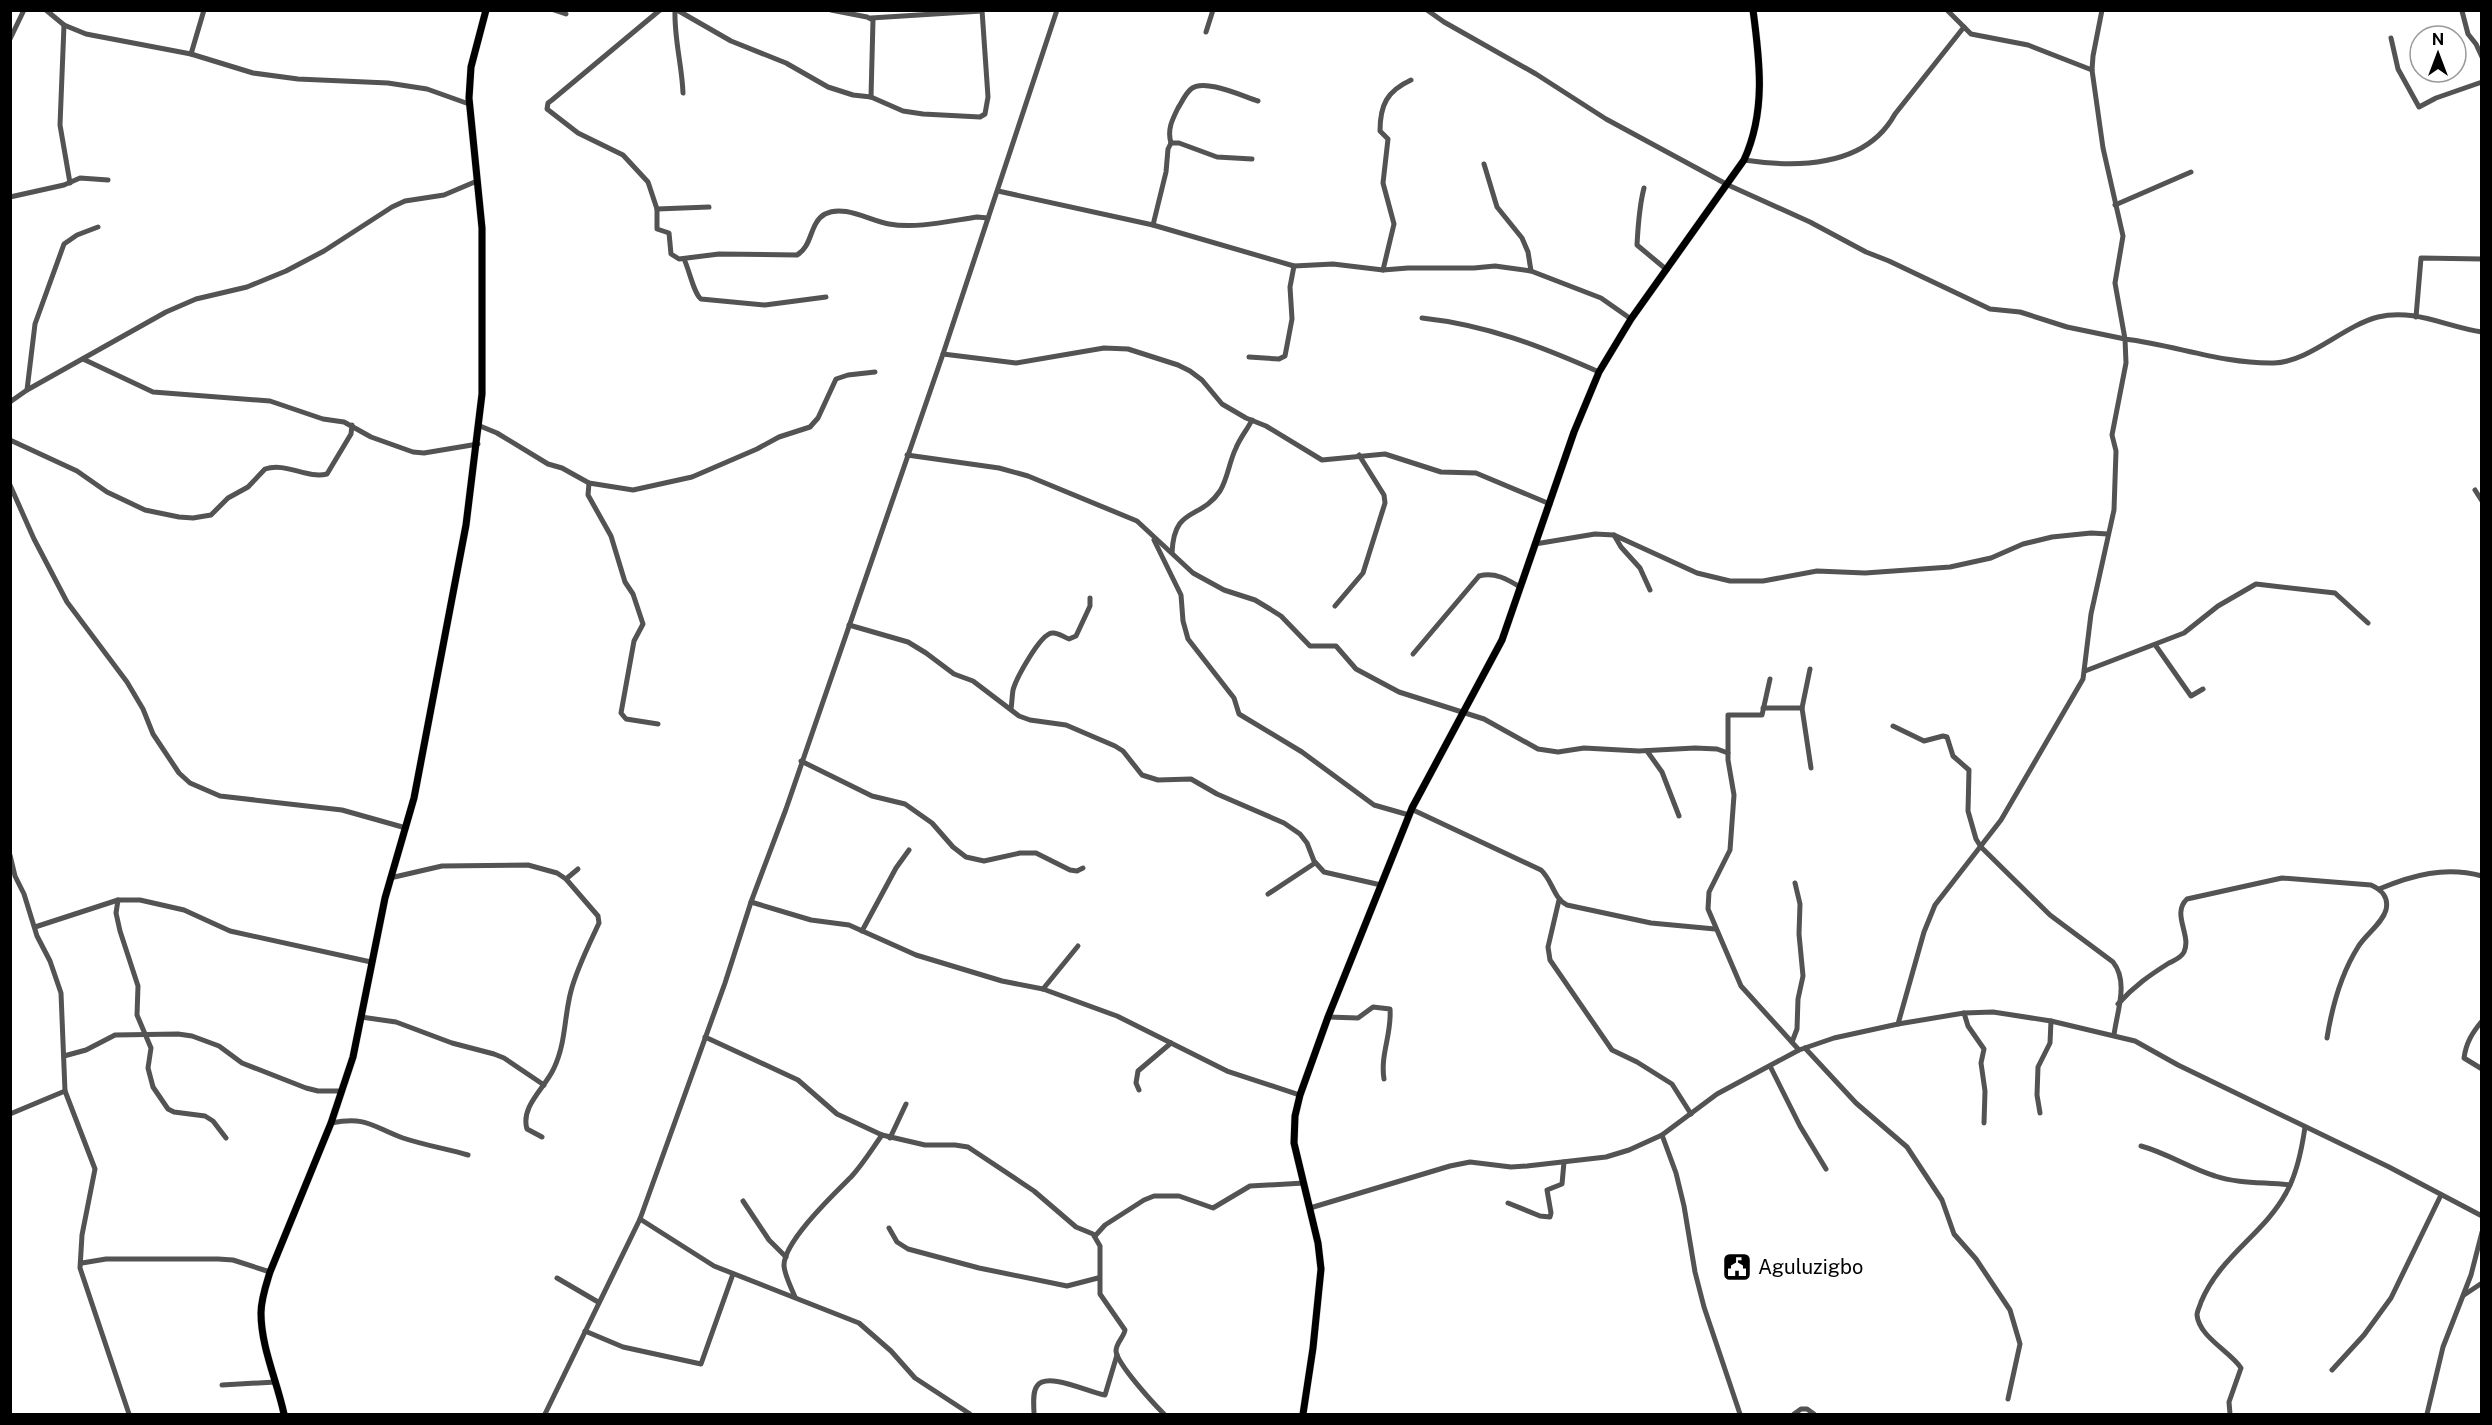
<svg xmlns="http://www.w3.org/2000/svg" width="2492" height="1425" viewBox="0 0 2492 1425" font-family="'Public Sans',sans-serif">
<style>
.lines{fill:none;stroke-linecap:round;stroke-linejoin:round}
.major-casing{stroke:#dbdbdb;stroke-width:8}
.minor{stroke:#535353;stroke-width:5}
.major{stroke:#000;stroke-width:7}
.labels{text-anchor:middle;stroke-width:6;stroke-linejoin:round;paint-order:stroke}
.poi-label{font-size:20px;fill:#000;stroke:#fff;text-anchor:start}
</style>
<rect width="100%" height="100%" fill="#fff"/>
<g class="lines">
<!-- major casing -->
<g class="major-casing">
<g id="major">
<path d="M284,1414C277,1381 261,1347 261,1313C261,1299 266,1285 270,1272L331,1123L353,1057L385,898L414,798L466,525L482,394V228L469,98L471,67L486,10"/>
<path d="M1303,1414L1313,1348L1321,1269L1318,1243L1294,1143L1295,1116L1300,1095L1328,1017L1412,808L1502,640L1574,432L1599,372L1631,319L1744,160C1766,112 1760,62 1753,10"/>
</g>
</g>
<!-- minor -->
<g class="minor">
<polyline points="46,10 64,25 86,34 191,54 253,73 298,79 388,83 427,89 469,104"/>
<polyline points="554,10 566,14"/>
<polyline points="660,10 552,100 548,103 547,109 578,133 623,155 648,182 657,209 709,207"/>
<path d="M675,10C674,39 682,65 683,93"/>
<polyline points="677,10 731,41 786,63 828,87 853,95 871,97 903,111 923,114 980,117 985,114 988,97 982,10"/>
<polyline points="831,10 867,17 873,20 871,97"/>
<polyline points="1947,10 1971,34 2028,45 2092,70"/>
<path d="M2102,10L2093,56L2092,70L2103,148L2123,236L2115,283L2125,339C2175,345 2222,364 2274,363C2309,362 2343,326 2378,317C2414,308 2447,327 2482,332"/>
<polyline points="2462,11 2468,34 2476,44 2482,57"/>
<polyline points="871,18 982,11"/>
<polyline points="64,25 60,125 70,183"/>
<polyline points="1206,32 1213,10"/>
<polyline points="2391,38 2398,69 2419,107 2436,98 2482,82"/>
<polyline points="10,39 24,10"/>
<polyline points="191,54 204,10"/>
<path d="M1171,143C1167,130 1172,120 1178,108C1182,102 1185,94 1191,89C1204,78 1242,96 1258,101"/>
<path d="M1744,160C1798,168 1866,167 1895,114L1964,27"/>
<polyline points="1484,164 1497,207 1522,238 1528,252 1531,271"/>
<path d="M1644,188C1639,207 1638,226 1637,245L1667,270"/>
<polyline points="998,191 1153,225 1294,266 1333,264 1383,270 1408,268 1474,268 1495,266 1531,271 1601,298 1631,319"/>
<polyline points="10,197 64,185 80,178 108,180"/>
<polyline points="2115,205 2191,172"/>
<path d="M657,209V229L669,233L671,254L679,259L719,254L797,255C813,246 809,223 825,214C844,204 870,221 889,224C916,229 949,221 977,217L988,218"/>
<polyline points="1153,225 1166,172 1168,149 1171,143 1179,143 1217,157 1252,159"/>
<path d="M684,259C689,269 694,294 701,299L765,305L826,297"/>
<path d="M1383,270L1394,224L1383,183L1388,139L1380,131C1380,105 1387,91 1411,80"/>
<polyline points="2416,317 2421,258 2482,259"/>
<path d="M1422,318C1487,325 1540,346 1599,372"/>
<polyline points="943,354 1016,363 1104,348 1128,349 1178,365 1190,371 1202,380 1222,404 1246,418 1266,426 1322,460 1385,454 1441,472 1476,473 1550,504"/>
<polyline points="1249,357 1279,359 1285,356 1292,319 1290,287 1294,266"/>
<polyline points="83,359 153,392 270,401 323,419 344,422 371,437 413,452 424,453 478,444"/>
<polyline points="27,390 35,324 64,244 77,235 98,227"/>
<polyline points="10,402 27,390 166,312 196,299 247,287 286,271 324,251 392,207 405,201 444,195 477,181"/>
<polyline points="480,426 497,433 548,464 562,468 589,483 633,490 692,477 757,449 779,437 810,427 818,418 836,379 848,375 875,372"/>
<path d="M10,440L77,471L107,492L145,510L179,517L193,518L211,515L228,498L248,487L265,469C286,462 307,479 327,474L351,434L352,425"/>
<polyline points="907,455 999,468 1028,476 1137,521 1193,573 1224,590 1255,600 1270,609 1281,616 1310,646 1336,646 1356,669 1399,692 1484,719 1538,749 1558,752 1584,748 1639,751 1695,748 1717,749 1728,753"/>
<polyline points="589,483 588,495 611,536 625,582 633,594 643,624 634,641 621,713 626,719 658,724"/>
<polyline points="10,485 34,539 67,602 127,682 143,709 153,734 179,773 190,783 220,796 342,810 406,828"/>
<polyline points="2475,490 2482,501"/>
<polyline points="1614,535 1621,547 1640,568 1650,590"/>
<polyline points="1154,540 1181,595 1183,621 1188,639 1234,698 1239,714 1302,752 1374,805 1409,815"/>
<polyline points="1535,544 1595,534 1614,535 1697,573 1730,581 1763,581 1817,571 1865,573 1950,567 1991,558 2023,544 2052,537 2091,533 2108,534"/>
<path d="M1172,553C1174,505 1200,521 1220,491C1228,478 1229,462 1236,448C1240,438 1247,430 1252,420"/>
<polyline points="1335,606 1363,573 1385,503 1384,495 1359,455"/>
<polyline points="849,625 908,642 926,653 954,674 973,681 1019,716 1030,720 1066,725 1115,746 1123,751 1142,775 1158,780 1191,779 1217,794 1284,823 1300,834 1307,843 1314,861 1324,872 1381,885"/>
<polyline points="2156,646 2191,696 2203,689"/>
<path d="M1413,654L1479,576C1495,572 1507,579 1520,587"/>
<polyline points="1810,669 1802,708 1811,768"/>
<polyline points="2085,671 2184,633 2218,606 2256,584 2335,593 2368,623"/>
<polyline points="1770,679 1762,715 1728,715 1728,760 1734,795 1730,850 1709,892 1708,909 1741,986 1799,1050"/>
<polyline points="1763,708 1802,708"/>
<path d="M1011,709C1012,703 1012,696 1013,690C1016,679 1040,634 1052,633C1058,632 1063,637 1069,639L1076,636L1090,606V598"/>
<path d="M1893,726L1924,741L1943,736L1947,737L1953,756L1969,770L1968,811L1976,839L1981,847L2050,915L2113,962C2129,982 2117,1011 2114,1035"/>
<polyline points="1647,751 1662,772 1679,816"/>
<polyline points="801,761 872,796 905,804 932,823 953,847 966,857 984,861 1020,853 1036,853 1070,870 1077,871 1083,868"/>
<path d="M1411,809L1541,870C1553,881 1553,898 1567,905L1651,923L1715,929"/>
<polyline points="10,855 15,876 24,894 37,936 50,961 61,993 65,1091 95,1169 82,1235 80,1268 129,1414"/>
<path d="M390,878L442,866L528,865L557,873L566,879L598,916L599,923C589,945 577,968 571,991C564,1017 566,1043 554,1068C546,1087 520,1106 527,1129L542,1137"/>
<polyline points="566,879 578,869"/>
<path d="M2379,889C2413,875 2445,866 2482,876"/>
<polyline points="1268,894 1315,863"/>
<polyline points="118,900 116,913 120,931 138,986 137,1015 151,1048 148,1068 153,1087 168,1109 174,1112 205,1116 213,1121 226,1138"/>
<polyline points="1559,900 1548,947 1550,960 1612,1050 1637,1062 1672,1084 1691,1114"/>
<polyline points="751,902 811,920 849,925 916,955 1002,981 1043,989 1117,1016 1227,1071 1300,1095"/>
<polyline points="35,927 118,900 140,900 184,910 230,931 371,962"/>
<polyline points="862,931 896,868 909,850"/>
<polyline points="1043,989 1078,946"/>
<path d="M2118,1004C2134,986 2150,975 2169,963C2175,960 2181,958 2184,952C2192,935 2171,914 2187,899L2282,878L2371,885C2382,890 2389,897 2386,910C2382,924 2365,935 2358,947C2341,974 2332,1007 2327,1038"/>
<polyline points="1964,1013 1968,1026 1984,1049 1981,1063 1985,1091 1984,1123"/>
<polyline points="361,1017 396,1022 452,1043 494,1054 504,1058 544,1085"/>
<path d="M1328,1017L1358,1018L1373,1007L1390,1009C1392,1034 1380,1054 1384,1079"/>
<path d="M2482,1021C2472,1033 2466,1043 2464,1058L2482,1069"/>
<polyline points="1898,1024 1964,1013 1993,1012 2051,1021 2135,1041 2178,1065 2389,1167 2482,1216"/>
<path d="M705,1037L798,1080L837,1114L882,1135L925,1145H955L968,1147L1034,1191L1076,1227L1093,1234L1100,1246V1294L1125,1330C1124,1337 1116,1343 1116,1351C1117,1364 1154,1404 1164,1414"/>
<polyline points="1792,1042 1797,1029 1798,999 1803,976 1799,934 1800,904 1795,883"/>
<polyline points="1805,1048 1856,1103 1907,1147 1942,1200 1954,1234 1976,1259 2010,1310 2020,1344 2008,1399"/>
<polyline points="64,1056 86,1050 115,1035 178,1034 192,1036 219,1046 242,1063 306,1088 318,1091 342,1091"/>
<polyline points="1770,1066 1800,1126 1826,1169"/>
<polyline points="1139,1090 1136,1083 1138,1071 1171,1043"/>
<polyline points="2040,1113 2037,1095 2038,1067 2050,1043 2051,1021"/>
<polyline points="10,1114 65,1091"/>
<path d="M331,1123C368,1116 372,1127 403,1138C424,1145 447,1149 468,1155"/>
<polyline points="1662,1135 1676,1173 1684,1206 1695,1272 1704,1307 1740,1414"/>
<polyline points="890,1138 906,1104"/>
<path d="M2141,1146C2167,1153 2189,1168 2215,1176C2239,1184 2265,1182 2290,1185"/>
<polyline points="743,1201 769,1240 786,1257"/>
<polyline points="1508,1203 1540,1216 1550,1217 1551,1213 1547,1190 1562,1184 1564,1162"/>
<polyline points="1310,1208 1450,1166 1470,1162 1511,1167 1527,1166 1606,1157 1629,1150 1662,1135 1717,1094 1799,1050 1834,1038 1898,1024 1924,932 1935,905 2001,820 2083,679 2091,614 2114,510 2116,451 2112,435 2126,363 2125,339 2067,327 2020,312 1990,309 1889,261 1866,252 1810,222 1728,185 1606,119 1536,74 1444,22 1427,10"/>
<polyline points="640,1219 714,1266 859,1323 891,1351 915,1378 970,1414"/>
<polyline points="889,1228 897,1242 908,1249 979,1268 1067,1286 1098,1278"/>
<polyline points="1095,1236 1105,1225 1144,1200 1154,1196 1179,1196 1213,1208 1250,1186 1304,1183"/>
<polyline points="82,1263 106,1259 218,1259 233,1260 270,1272"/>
<polyline points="557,1278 598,1302"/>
<polyline points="2464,1295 2482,1283"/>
<path d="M795,1297C791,1287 785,1276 784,1266C783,1242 835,1193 851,1177C863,1164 872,1149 882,1135"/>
<polyline points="585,1331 623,1347 701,1364 733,1274"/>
<polyline points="2332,1370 2364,1335 2391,1298 2441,1195"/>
<polyline points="222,1385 276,1382"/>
<polyline points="545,1414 640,1219 725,983 751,902 786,809 943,354 1057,10"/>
<path d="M1034,1414C1034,1406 1032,1393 1037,1386C1047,1371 1090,1393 1105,1395L1117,1355"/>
<polyline points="1794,1414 1801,1409 1807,1409 1814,1414"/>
<path d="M2230,1414L2229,1402L2241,1368C2231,1352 2199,1337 2197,1315C2197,1311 2200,1306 2201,1302C2220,1256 2264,1234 2286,1193C2297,1174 2302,1148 2305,1127"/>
<polyline points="2427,1414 2443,1347 2471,1275 2482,1232"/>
</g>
<!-- major -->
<use href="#major" class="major"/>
</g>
<!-- icons -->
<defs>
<g id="civic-square" transform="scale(1.5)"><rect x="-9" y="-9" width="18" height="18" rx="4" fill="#000" stroke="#fff"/><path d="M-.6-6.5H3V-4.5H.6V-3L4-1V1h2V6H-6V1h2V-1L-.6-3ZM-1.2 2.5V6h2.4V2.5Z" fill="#fff"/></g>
</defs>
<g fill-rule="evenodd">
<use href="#civic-square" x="1737" y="1267"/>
</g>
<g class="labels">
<!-- poi labels -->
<g class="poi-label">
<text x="1758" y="1274">Aguluzigbo</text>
</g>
</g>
<!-- border -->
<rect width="2492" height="1425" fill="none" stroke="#000000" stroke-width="24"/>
<!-- north arrow -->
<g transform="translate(2438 54)"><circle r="28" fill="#ffffff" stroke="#999999" stroke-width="1.5"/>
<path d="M0-4.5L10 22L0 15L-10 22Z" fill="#000000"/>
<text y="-9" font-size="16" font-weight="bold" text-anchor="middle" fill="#000000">N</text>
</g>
</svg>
